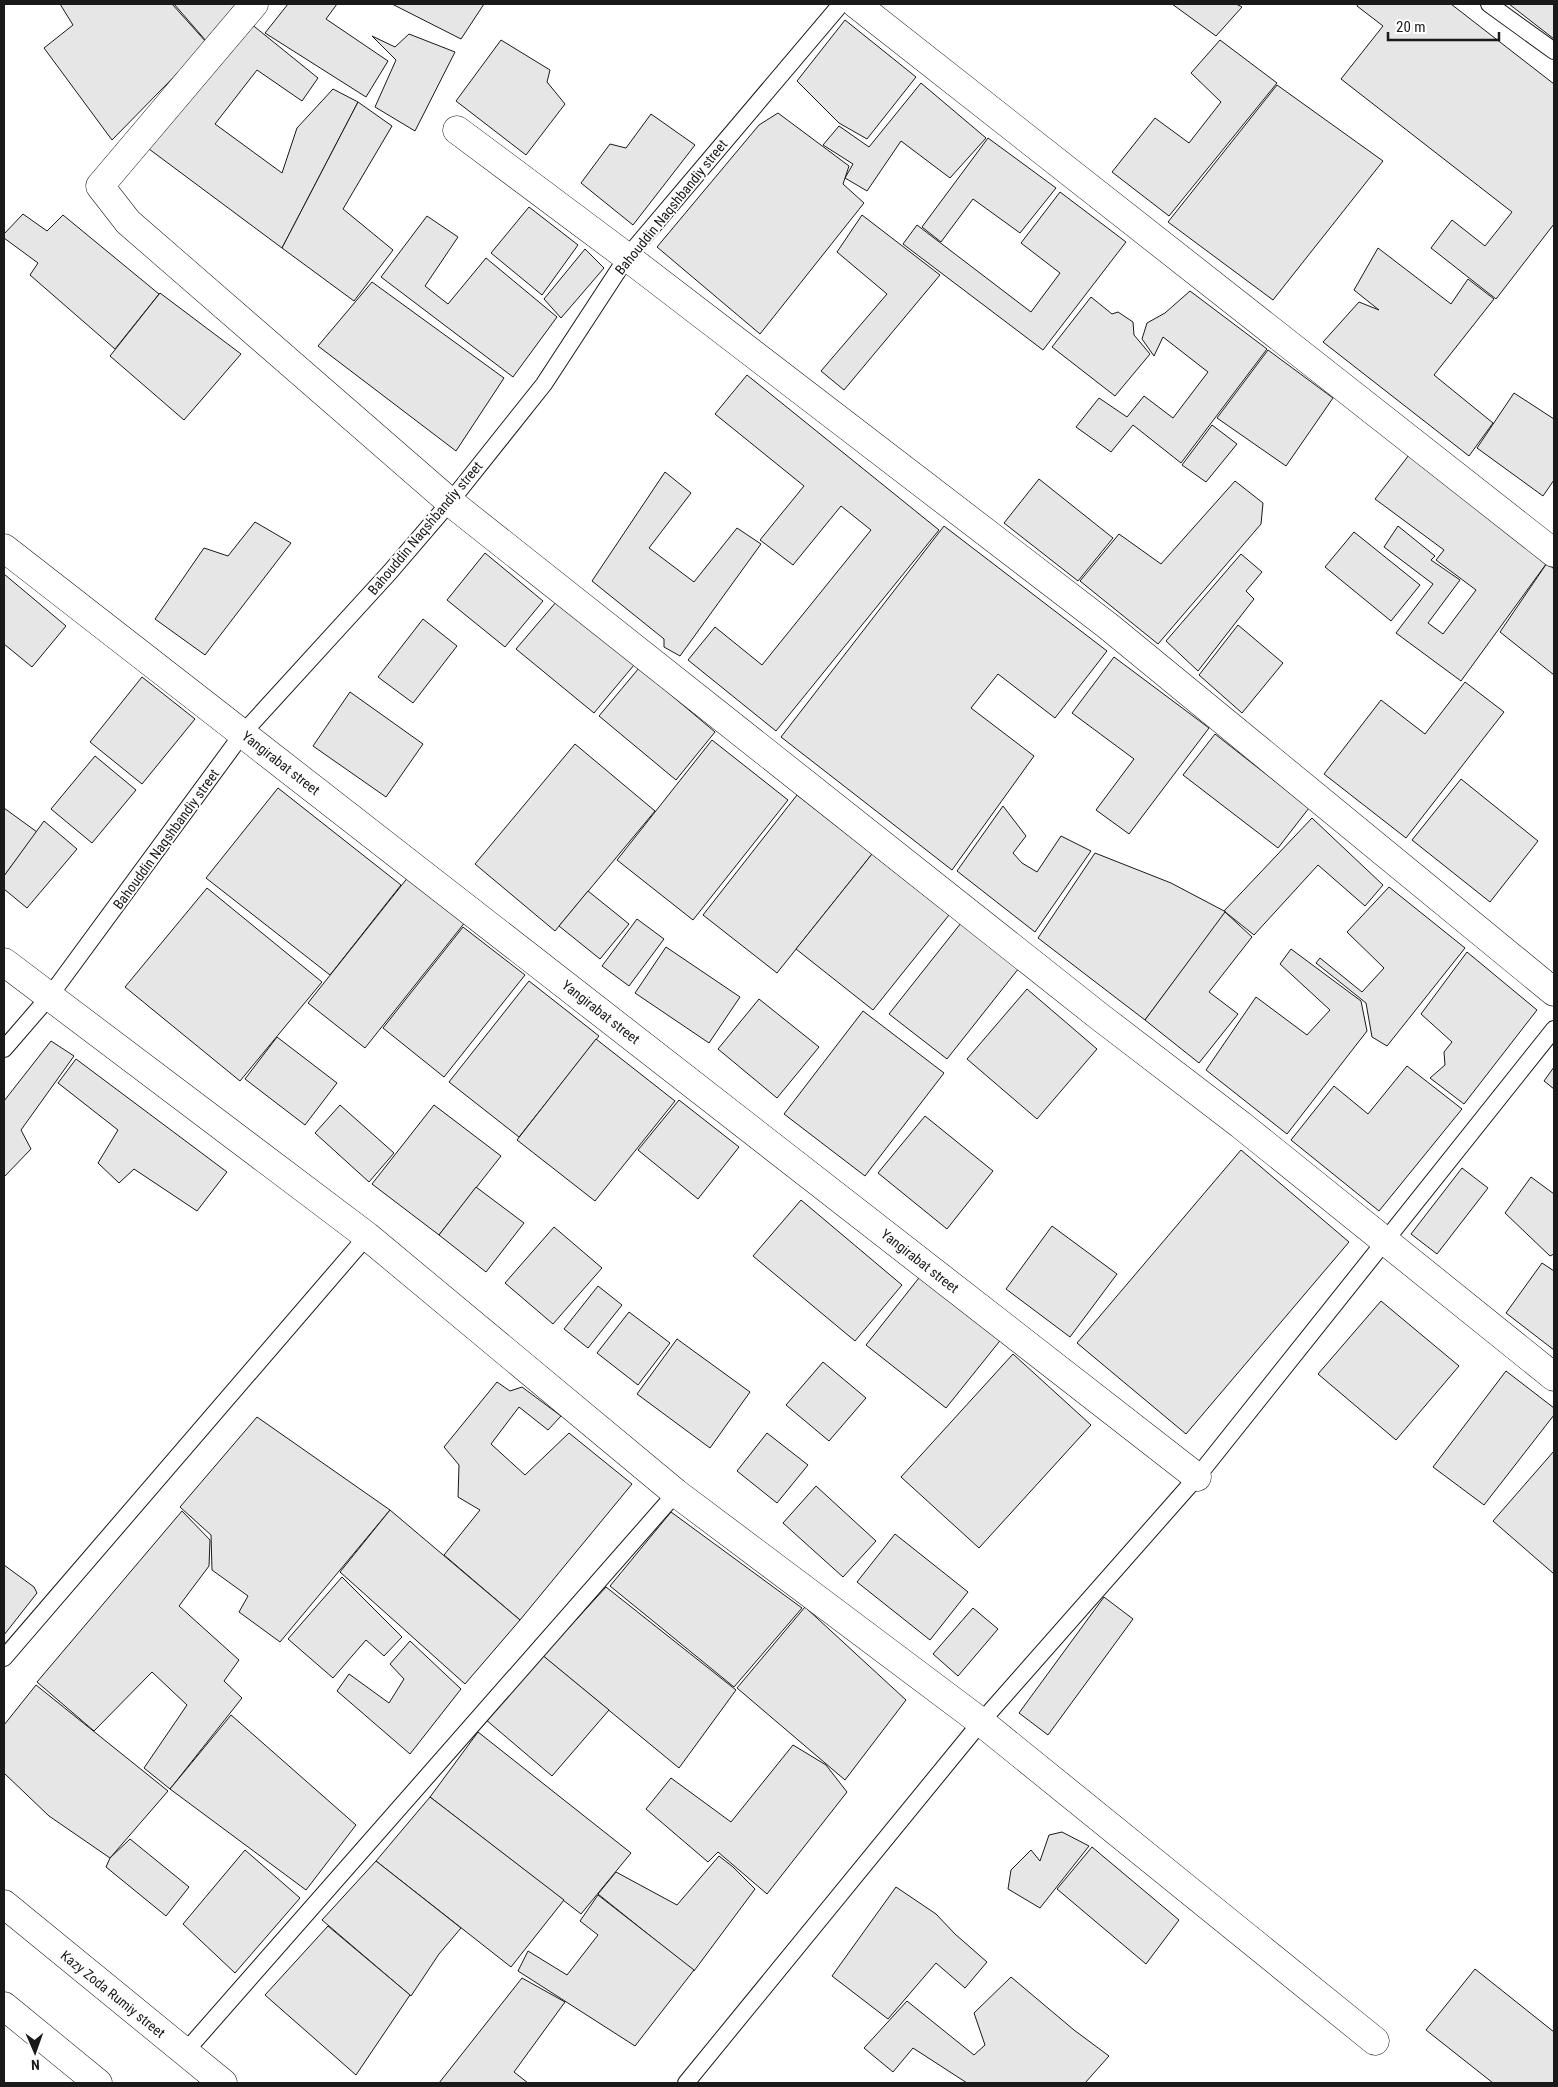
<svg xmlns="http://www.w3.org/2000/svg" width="1558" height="2087" viewBox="0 0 1558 2087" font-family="'Roboto Condensed',sans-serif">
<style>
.building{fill:#e6e6e6;stroke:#1a1a1a}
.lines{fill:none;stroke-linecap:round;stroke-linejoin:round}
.service-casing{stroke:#1a1a1a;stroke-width:18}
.minor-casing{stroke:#1a1a1a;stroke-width:29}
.tertiary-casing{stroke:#1a1a1a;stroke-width:29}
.service{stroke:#fff;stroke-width:16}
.minor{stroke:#fff;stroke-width:28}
.tertiary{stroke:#fff;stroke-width:28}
.labels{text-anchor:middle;stroke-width:4;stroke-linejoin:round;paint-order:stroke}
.street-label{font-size:14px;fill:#1a1a1a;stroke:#fff}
</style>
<rect width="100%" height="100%" fill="#fff"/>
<!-- building -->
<g class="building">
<polygon points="60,4 172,4 207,43 112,140 44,48 73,25"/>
<polygon points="174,4 242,4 207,42"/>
<polygon points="288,4 337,4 326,19 388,61 366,97 265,33"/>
<polygon points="392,4 484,4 461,39"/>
<polygon points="1172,4 1236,4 1242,7 1216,36"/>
<polygon points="1358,4 1451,4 1554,84 1554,224 1496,299 1431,248 1452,220 1485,246 1512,212 1341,79 1383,26 1357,6"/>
<polygon points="1509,4 1554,4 1554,39"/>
<polygon points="845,20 916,77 867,139 839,123 797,81"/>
<polygon points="250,23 318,78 302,101 257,70 215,124 282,173 297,128 333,89 358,102 282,248 149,149"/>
<polygon points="409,34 455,52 415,131 375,107 396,60 372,36 395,47"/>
<polygon points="501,40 550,70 547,82 565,104 526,155 456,101"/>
<polygon points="1220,40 1277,83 1169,216 1112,172 1155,118 1189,143 1221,102 1191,73"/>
<polygon points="921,83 986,138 950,178 901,141 867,191 845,178 853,164 823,145 839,126 869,147"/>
<polygon points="1277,85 1383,161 1273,300 1168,222"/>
<polygon points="358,102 392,126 343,209 393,250 354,301 282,248"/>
<polygon points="778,113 849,166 843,184 864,203 760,334 657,247 759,125"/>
<polygon points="651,114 695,145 633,225 581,183 610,144 626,148"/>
<polygon points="988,138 1056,188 1020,233 973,199 941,242 922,227"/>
<polygon points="1060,192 1126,242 1043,350 903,244 917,225 1031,312 1060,273 1021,243"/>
<polygon points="529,207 578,245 542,295 491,253"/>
<polygon points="23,214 47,231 63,215 159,294 115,349 30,275 38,263 4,238 4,234"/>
<polygon points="862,215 940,275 844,390 821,371 887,294 837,252"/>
<polygon points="427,216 458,237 425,286 448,304 486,258 557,317 513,377 381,277"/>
<polygon points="1378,248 1451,304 1468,279 1494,299 1434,375 1493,423 1469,456 1323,342 1359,302 1379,310 1354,290"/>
<polygon points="585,249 604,268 561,318 544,299"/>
<polygon points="372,282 504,378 456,451 318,346"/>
<polygon points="1190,291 1267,349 1181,463 1133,425 1111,452 1076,427 1099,398 1127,417 1144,396 1173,418 1208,372 1163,337 1154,356 1142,339 1147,323 1165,313"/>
<polygon points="160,293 241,354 184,420 110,356"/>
<polygon points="1091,297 1112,314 1118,312 1133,322 1134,335 1150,354 1115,396 1052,347"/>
<polygon points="1268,350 1333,398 1286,466 1217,418"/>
<polygon points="747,375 939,530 776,731 688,660 715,627 762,665 871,530 841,506 793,565 760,540 804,486 715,414"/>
<polygon points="1514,393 1554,419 1554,480 1543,496 1477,448"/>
<polygon points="1212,425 1237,444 1206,482 1182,465"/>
<polygon points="1409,455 1549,560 1461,681 1396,633 1433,584 1384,547 1398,526 1435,556 1431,560 1460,580 1428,623 1443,634 1476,590 1436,560 1444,550 1375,499"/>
<polygon points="665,472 691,493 649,548 694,582 737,528 761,544 680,656 664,647 664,639 592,581"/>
<polygon points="1039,479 1113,538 1078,581 1004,523"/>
<polygon points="1235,481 1263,503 1261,524 1158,644 1080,581 1119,534 1161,564"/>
<polygon points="255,522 291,543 205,655 155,619 204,548 228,556"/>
<polygon points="944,526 1107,651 1055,718 998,674 971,708 1034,756 952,870 781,737"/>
<polygon points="1354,532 1420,585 1391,621 1325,567"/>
<polygon points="485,553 543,601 505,647 447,600"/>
<polygon points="1241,554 1262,572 1246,591 1254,599 1198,671 1166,641"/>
<polygon points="1547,563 1554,569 1554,675 1500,632"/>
<polygon points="4,574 66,626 32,667 4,644"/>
<polygon points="557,601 634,665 594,713 516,649"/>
<polygon points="423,619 457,646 413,703 378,677"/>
<polygon points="1238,625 1283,663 1242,713 1199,675"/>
<polygon points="1114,657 1209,728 1129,834 1096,810 1134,759 1072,713"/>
<polygon points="639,668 715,732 676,780 599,716"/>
<polygon points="142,677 195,719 142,784 90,742"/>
<polygon points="1465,682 1504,712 1406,838 1324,774 1381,700 1425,734"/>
<polygon points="350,692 423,744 386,797 313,746"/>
<polygon points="1215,734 1309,808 1278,848 1183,775"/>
<polygon points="712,740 788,800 693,920 617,860"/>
<polygon points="575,744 655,811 555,931 475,864"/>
<polygon points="95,756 136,790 92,843 51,809"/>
<polygon points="1461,779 1538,841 1490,902 1412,840"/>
<polygon points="278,788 401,885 330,975 206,878"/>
<polygon points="797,795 872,854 777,973 703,915"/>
<polygon points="1003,806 1026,836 1013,853 1022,863 1037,872 1061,836 1091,851 1035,932 957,871"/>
<polygon points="4,808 37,832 4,876"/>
<polygon points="1312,818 1383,885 1365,906 1318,865 1254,935 1224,911"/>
<polygon points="44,821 77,849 27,908 4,889 4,876"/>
<polygon points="1095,853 1171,883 1226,912 1145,1020 1038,938"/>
<polygon points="872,854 949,915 873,1010 796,949"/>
<polygon points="409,876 466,921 365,1048 308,1003"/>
<polygon points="1389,887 1465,948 1387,1046 1372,1037 1366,1003 1316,963 1320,958 1362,992 1384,968 1347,932"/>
<polygon points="207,888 322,982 240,1081 125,987"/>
<polygon points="588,891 629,924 600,959 559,926"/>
<polygon points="1225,912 1252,937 1209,992 1238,1014 1199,1063 1145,1020"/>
<polygon points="637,919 664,939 629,986 602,966"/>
<polygon points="961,923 1019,968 947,1059 889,1014"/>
<polygon points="463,927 525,975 444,1077 383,1028"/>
<polygon points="666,947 740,997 709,1043 635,993"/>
<polygon points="1291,949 1361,1001 1367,1031 1287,1134 1206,1070 1256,997 1307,1035 1330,1010 1280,964"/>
<polygon points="1467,952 1537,1010 1464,1104 1430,1078 1445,1065 1444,1052 1452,1042 1421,1014"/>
<polygon points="529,981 599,1036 519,1137 449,1082"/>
<polygon points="1027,989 1097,1049 1037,1119 967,1059"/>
<polygon points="759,999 819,1047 777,1098 718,1049"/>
<polygon points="863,1011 944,1073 865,1176 784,1114"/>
<polygon points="277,1037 337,1083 305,1125 245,1079"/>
<polygon points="596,1039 675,1101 595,1201 517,1140"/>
<polygon points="51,1041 74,1056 21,1130 31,1149 4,1177 4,1101"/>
<polygon points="76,1059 227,1172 197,1211 134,1169 119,1183 98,1163 118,1130 58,1083"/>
<polygon points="1407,1066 1462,1109 1379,1211 1291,1140 1334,1086 1368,1114"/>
<polygon points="1554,1067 1554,1089 1544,1081"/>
<polygon points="679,1100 739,1147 698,1199 638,1150"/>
<polygon points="340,1105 394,1153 369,1182 315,1133"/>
<polygon points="434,1105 501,1156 439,1235 372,1184"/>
<polygon points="925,1116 993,1171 947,1229 878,1173"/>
<polygon points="1241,1150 1349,1242 1186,1434 1077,1343"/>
<polygon points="1462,1168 1488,1188 1437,1254 1411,1234"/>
<polygon points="1531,1177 1554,1194 1554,1254 1550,1256 1505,1213"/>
<polygon points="476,1187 524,1223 486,1272 439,1235"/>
<polygon points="801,1200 902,1285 855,1341 753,1256"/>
<polygon points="1052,1226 1117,1274 1070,1337 1006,1289"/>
<polygon points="554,1227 602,1268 553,1324 505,1283"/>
<polygon points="1542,1263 1554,1271 1554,1350 1506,1313"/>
<polygon points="922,1274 1003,1337 946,1408 866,1345"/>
<polygon points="598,1286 622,1305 588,1348 564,1329"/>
<polygon points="1381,1301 1459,1366 1396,1440 1318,1374"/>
<polygon points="629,1312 670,1343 638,1385 597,1353"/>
<polygon points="677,1339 750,1392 710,1448 637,1394"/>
<polygon points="1013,1354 1091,1425 979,1548 901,1477"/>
<polygon points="823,1362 866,1398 829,1441 786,1405"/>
<polygon points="1506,1371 1554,1408 1554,1415 1484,1505 1433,1467"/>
<polygon points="497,1382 510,1391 522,1387 561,1416 548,1430 519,1407 491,1444 525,1475 569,1433 632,1484 520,1620 444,1555 480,1510 458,1497 459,1465 444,1447"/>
<polygon points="257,1417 390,1510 280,1642 239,1612 248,1596 212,1570 211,1535 180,1507"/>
<polygon points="767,1433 808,1465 777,1503 737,1471"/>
<polygon points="1554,1451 1554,1574 1493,1521"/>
<polygon points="816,1486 876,1541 843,1577 783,1523"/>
<polygon points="390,1510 520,1620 465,1684 340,1572"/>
<polygon points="182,1511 210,1540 209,1566 179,1606 239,1660 224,1681 242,1698 170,1789 144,1768 187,1705 152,1672 94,1731 37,1682"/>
<polygon points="671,1512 802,1608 734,1687 610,1586"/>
<polygon points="895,1534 968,1592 930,1640 857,1582"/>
<polygon points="4,1565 34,1587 37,1593 4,1635"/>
<polygon points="342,1577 402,1637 384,1656 366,1640 333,1678 288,1639"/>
<polygon points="606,1587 736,1690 679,1768 543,1656"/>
<polygon points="1104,1597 1133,1619 1048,1735 1019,1713"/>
<polygon points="805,1607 906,1700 845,1780 737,1688"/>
<polygon points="973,1608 998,1629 958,1676 933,1654"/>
<polygon points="410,1641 461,1689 410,1754 337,1691 349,1674 389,1703 404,1679 390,1664"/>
<polygon points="541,1654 609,1710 552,1776 485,1719"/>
<polygon points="36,1685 168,1791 110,1858 49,1816 4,1773 4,1725"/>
<polygon points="231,1715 356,1825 306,1890 170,1789"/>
<polygon points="478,1732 631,1853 581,1914 430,1797"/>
<polygon points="793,1745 826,1765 847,1792 767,1894 718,1852 708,1862 646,1809 671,1778 731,1822"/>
<polygon points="430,1797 564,1900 511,1967 376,1861"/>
<polygon points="1062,1832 1089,1846 1040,1908 1008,1889 1011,1870 1031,1850 1040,1861 1049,1835"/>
<polygon points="130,1839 189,1887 166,1916 106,1867 110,1858"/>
<polygon points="1092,1847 1179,1920 1146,1964 1057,1889"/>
<polygon points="245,1850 300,1898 235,1973 183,1924"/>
<polygon points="719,1856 733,1867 755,1889 694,1971 598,1894 616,1872 677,1905"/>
<polygon points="376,1861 461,1928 439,1954 411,1996 322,1920"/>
<polygon points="896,1887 936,1914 955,1934 987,1962 965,1988 936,1963 888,2019 832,1976"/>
<polygon points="598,1895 694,1970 635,2046 518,1971 528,1951 567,1975 598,1935 580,1921"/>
<polygon points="328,1926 410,1995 356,2075 265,1995"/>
<polygon points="1475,1969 1554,2032 1554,2083 1493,2083 1426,2030"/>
<polygon points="1011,1977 1074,2030 1109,2056 1085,2083 967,2083 913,2048 893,2072 864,2048 907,2001 974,2055 985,2045 974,2013"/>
<polygon points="522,1978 565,2002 514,2072 528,2083 439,2083"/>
</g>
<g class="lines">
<!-- service casing -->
<g class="service-casing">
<g id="service">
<polyline points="1489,4 1554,51"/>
<polyline points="4,1049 49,997 243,733 390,572 450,502 544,384 627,257 841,4"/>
<polyline points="4,1658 367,1236"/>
<polyline points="185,2052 676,1493"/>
<polyline points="686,2083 981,1722 1197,1477 1554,1029"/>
</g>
</g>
<!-- minor casing -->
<g class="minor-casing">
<g id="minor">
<polyline points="254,4 100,186 128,222 450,502 1100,1017 1241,1125 1554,1377"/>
<polyline points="856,4 1554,553"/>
<polyline points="457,130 627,257 1108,626 1554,992"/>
<polyline points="4,548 1197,1477"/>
<polyline points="4,962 367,1236 676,1493 981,1722 1375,2041"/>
</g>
</g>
<!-- tertiary casing -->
<g class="tertiary-casing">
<g id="tertiary">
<polyline points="4,1904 223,2083"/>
<polyline points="4,2006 98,2083"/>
</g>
</g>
<!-- service -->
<use href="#service" class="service"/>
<!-- minor -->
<use href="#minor" class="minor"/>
<!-- tertiary -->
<use href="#tertiary" class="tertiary"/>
</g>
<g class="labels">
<!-- street labels -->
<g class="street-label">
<text transform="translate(671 207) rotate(-51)" y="5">Bahouddin Naqshbandiy street</text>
<text transform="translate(425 528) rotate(-50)" y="5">Bahouddin Naqshbandiy street</text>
<text transform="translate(281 763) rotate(38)" y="5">Yangirabat street</text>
<text transform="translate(166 839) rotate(-54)" y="5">Bahouddin Naqshbandiy street</text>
<text transform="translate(601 1012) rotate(38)" y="5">Yangirabat street</text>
<text transform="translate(920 1261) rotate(38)" y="5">Yangirabat street</text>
<text transform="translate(113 1994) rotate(39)" y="5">Kazy Zoda Rumiy street</text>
</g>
</g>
<!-- border -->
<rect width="1558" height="2087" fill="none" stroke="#1a1a1a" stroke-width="10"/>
<!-- north arrow -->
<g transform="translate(35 2052) rotate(178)" stroke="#ffffff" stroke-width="4" paint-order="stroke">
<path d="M0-4L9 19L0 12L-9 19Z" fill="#1a1a1a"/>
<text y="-8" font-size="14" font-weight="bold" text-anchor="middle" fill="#1a1a1a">N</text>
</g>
<!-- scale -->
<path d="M1388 32v8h111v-8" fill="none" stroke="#1a1a1a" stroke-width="2.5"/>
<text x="1396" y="32" font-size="15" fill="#1a1a1a" stroke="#ffffff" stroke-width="4" paint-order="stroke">20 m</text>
</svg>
